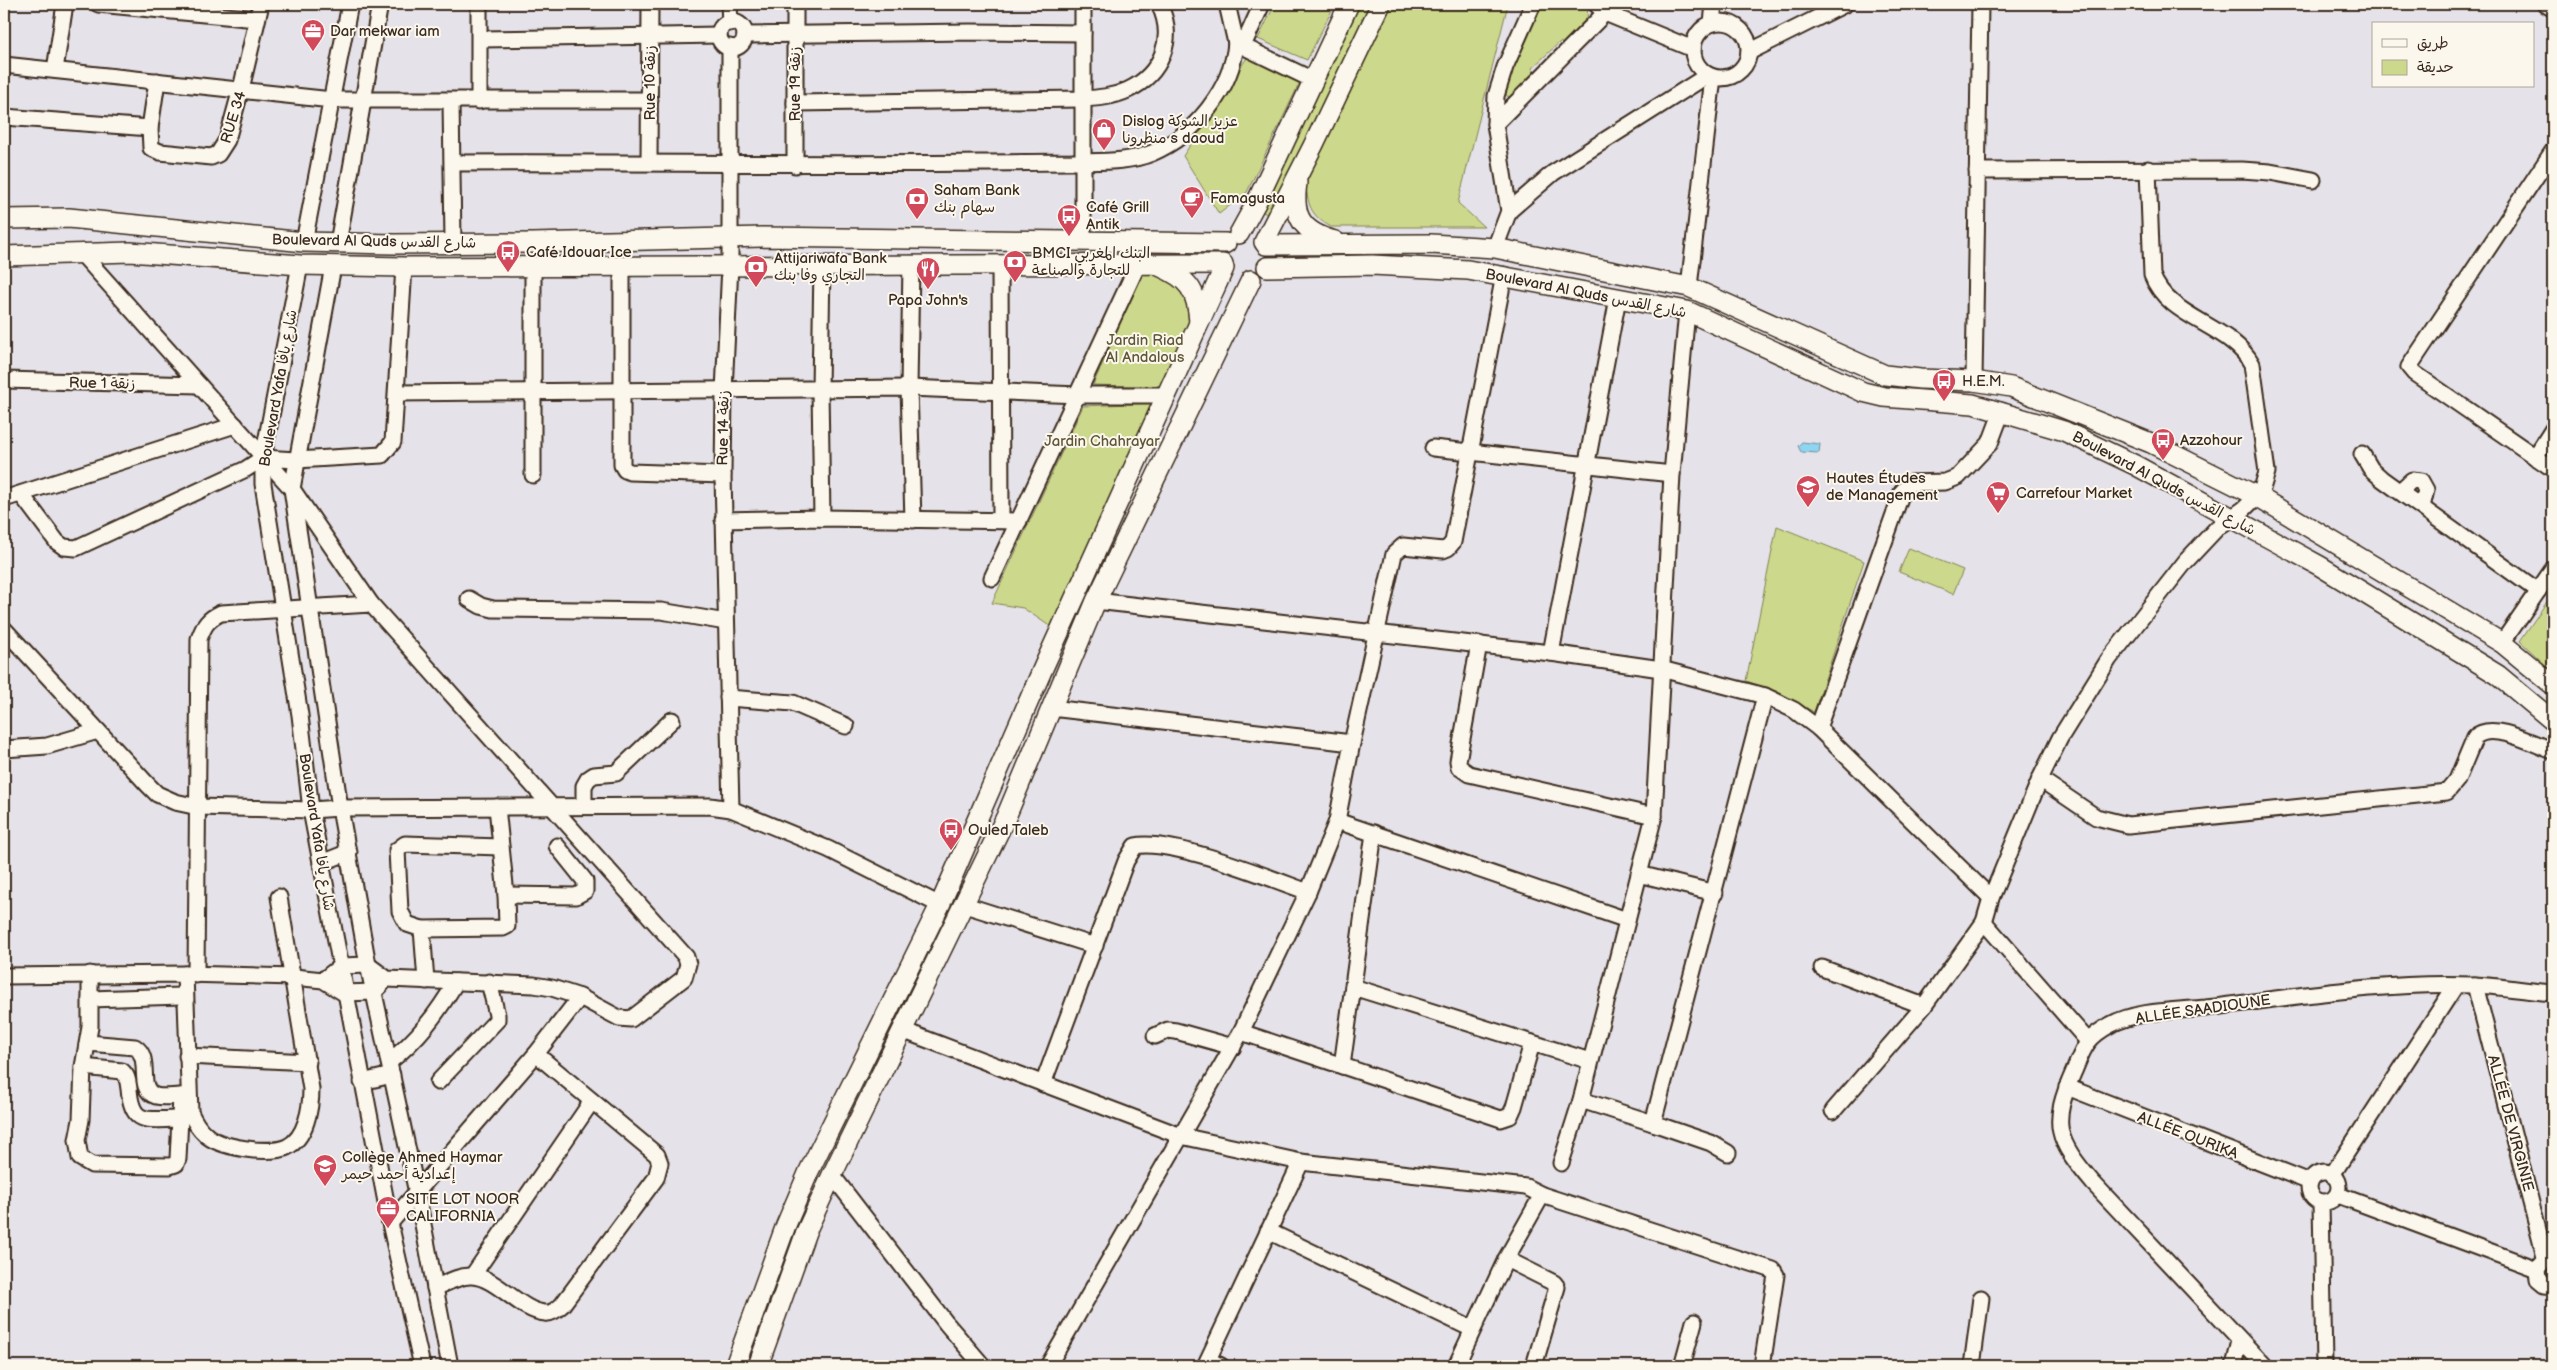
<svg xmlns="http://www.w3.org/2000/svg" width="2557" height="1370" viewBox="0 0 2557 1370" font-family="'Balsamiq Sans','Playpen Sans Arabic',sans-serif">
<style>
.green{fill:#ccd88b;stroke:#848154}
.water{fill:#8fd4f0;stroke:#6d909c}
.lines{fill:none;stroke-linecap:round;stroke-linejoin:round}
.minor-casing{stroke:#3b2a1e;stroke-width:19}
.major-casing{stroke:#3b2a1e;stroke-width:22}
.minor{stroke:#fbf7ec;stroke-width:15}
.major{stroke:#fbf7ec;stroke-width:19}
.labels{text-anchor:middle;stroke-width:4;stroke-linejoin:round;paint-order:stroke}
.poi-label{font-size:15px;fill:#3b2a1e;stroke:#fbf7ec;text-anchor:start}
.street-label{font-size:15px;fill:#3b2a1e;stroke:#fbf7ec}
.park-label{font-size:15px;fill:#5f5639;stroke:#fbf7ec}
</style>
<rect width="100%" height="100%" fill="#e5e2e9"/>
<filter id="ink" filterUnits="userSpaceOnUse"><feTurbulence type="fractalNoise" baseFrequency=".02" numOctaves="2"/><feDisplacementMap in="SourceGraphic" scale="10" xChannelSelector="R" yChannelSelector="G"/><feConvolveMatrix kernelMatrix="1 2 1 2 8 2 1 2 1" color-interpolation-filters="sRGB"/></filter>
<g filter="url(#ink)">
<!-- green -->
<g class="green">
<polygon points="1275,4 1335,4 1307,60 1258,39"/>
<polygon points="1356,4 1374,4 1271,216 1261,211"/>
<path d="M1385,4H1508L1458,203L1484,227H1331C1306,213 1309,202 1304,175Z"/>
<polygon points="1539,4 1588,4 1587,21 1566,46 1560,42 1532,68 1535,74 1513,96 1508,97 1505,93 1509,71"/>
<polygon points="1248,56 1300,82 1247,192 1219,214 1183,156"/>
<polygon points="1154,270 1182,281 1193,320 1161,387 1093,385 1142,273"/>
<polygon points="1154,403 1051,627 1023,608 992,603 1083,406"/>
<polygon points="1777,526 1864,561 1814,712 1776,691 1746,681"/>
<polygon points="1909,548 1963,570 1953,594 1899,572"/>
<polygon points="2553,593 2553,672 2520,641"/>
</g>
<!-- water -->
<polygon class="water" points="1802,442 1820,444 1819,453 1801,452 1798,446"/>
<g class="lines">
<!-- minor casing -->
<g class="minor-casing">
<g id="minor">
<polyline points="98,4 257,19"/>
<polyline points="479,4 479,101"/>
<polyline points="729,4 730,23"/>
<polyline points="795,4 795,165"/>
<polyline points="1227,4 1236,43 1313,80"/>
<polyline points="1596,4 1605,13 1693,49"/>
<polyline points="2545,4 2553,9"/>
<circle cx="1721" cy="50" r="28"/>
<circle cx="732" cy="35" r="13"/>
<polyline points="1712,23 1714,4"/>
<polyline points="745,35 970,32 1083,33"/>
<polyline points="480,39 719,35"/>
<polyline points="1243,46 1262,4"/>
<polyline points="730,47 730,265 724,391 723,475 731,809"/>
<polyline points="1749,52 1845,4"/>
<polyline points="4,65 332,100 650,100"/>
<polyline points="55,70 65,4"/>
<polyline points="157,81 150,128 151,148 160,152 211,157 218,154 227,140 241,89 261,4"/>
<polyline points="451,101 453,243"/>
<path d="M795,103L1082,99C1098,98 1113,97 1128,90C1162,74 1176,38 1159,4"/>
<polyline points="4,117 150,128"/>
<polyline points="1495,124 1605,13"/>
<polyline points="2553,151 2409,367 2414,373 2553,469"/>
<polyline points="649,161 650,4"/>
<path d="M453,163C628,162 804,165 979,163C1010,163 1041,162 1072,162C1098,161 1128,163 1152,153C1195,135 1232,89 1236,43"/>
<polyline points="1977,171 2242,170 2270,172 2313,180"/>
<polyline points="1509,211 1553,173 1708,75"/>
<polyline points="304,242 350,4"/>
<polyline points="1083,242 1083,4"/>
<polyline points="338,243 380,4"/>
<polyline points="1495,248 1509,211 1495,124 1496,96 1505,67 1533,4"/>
<polyline points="82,254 292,489 371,604"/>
<polyline points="911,264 909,388 913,520"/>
<polyline points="1000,264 1001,520"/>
<polyline points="300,265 263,458 263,484 300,715 311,810 390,1223 422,1366"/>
<polyline points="622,265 622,465 625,470 630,472 723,475"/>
<polyline points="333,266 292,489 340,808 368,965 417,1193 450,1366"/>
<polyline points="533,266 533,475"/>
<polyline points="1689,287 1713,77"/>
<polyline points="4,380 199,385"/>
<polyline points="1974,381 1980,4"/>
<polyline points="397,393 909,388 1079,395 1168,395"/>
<polyline points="1433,448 1672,474"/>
<polyline points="2362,454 2371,469 2382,479 2538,591"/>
<polyline points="2535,457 2553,429"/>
<polyline points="2400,491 2412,480 2421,481 2426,490 2422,507"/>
<polyline points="21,494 57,542 64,547 76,548 246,469 263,458 296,460 382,455 393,442 404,267"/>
<polyline points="4,499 235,425"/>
<polyline points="822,518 820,389 822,265"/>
<polyline points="723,520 822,518 1019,521"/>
<polyline points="992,578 1138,264"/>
<polyline points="469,599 481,606 493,609 661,611 726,622"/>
<polyline points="1096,601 1551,653 1661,669 1765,696 1794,710 1818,728 1991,898"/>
<polyline points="4,629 148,785 157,794 175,802 198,807 311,810 340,808 710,806 731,809 828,849 940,905"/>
<polyline points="2502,643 2553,569"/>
<polyline points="1479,644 1458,761 1459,767 1469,774 1654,816"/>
<polyline points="1551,653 1618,298"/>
<polyline points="728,698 793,703 846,726"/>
<polyline points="1818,728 1902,492 1910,483 1945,482 1958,477 1990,443 2002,411"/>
<polyline points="1352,743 1394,554 1403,546 1443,550 1448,548 1453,542 1504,275"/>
<polyline points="4,749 47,746 98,731"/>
<path d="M2040,779L2096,817L2128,825L2447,792L2457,780L2475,737C2492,721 2534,744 2553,751"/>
<polyline points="584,806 584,786 588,779 594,775 616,773 672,720"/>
<polyline points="1337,821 1627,920"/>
<polyline points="321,863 349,852"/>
<polyline points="1639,874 1715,893"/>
<polyline points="506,895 576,896 585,891 585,881 557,846"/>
<polyline points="965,905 1095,946"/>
<polyline points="1984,922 2087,1040"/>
<polyline points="422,929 407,924 400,911 397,850 405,844 501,847"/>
<polyline points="1822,968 1924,1006"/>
<polyline points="90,974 90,1027 83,1067 81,1120 77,1140 80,1158 92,1165 170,1166 176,1164 178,1159 181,1096"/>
<path d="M185,974L190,1112C194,1121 198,1128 205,1134C219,1148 269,1155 287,1147C306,1138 311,1108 311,1089L279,897"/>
<path d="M196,975L199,639C204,625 208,619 221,613L371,604L686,957L688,964L684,978L631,1019L619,1018L580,997"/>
<polyline points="4,976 185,974 294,977 323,980 344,993 374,992 381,985"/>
<polyline points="323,980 341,966 368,965 387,979 534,985 552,988 580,997 536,1054 390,1223"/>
<polyline points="426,981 422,929 503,928 507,926 506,895 497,807"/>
<polyline points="2475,985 2546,1261"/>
<polyline points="1353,987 1590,1061"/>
<polyline points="90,999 181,996"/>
<polyline points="902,1030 1181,1136 1301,1162 1205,1366"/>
<polyline points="1241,1032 1501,1119 1510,1116 1514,1107 1532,1043"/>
<polyline points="1155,1036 1168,1030 1176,1031 1233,1047"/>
<path d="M88,1043L135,1047C153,1058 135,1090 156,1096C164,1098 173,1096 181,1096"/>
<polyline points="187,1056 308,1062"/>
<path d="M389,1062C418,1039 437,1014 456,982"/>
<polyline points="1342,1066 1374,833"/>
<path d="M83,1067L122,1071C128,1076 128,1082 129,1089C132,1127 148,1119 180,1119"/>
<polyline points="362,1082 392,1075"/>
<polyline points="438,1082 497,1020 497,1015 489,982"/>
<path d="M1043,1084L1126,861L1135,846C1171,838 1270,878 1308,892"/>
<polyline points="2067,1087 2310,1182"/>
<polyline points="1581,1100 1653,1123"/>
<path d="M1833,1111L1924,1006L1984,922L1991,898L2040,779L2060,738L2109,659L2186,561L2217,528L2244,509L2261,492L2267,472L2252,364C2230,324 2168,319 2152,275L2148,169"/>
<polyline points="1728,1153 1711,1143 1653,1123 1765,696"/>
<polyline points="1301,1162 1526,1187 1542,1195 1773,1270 1776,1275 1762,1366"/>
<polyline points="1561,1163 1581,1100 1654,816 1672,474 1687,311"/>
<circle cx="2324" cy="1187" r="15"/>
<polyline points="832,1175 946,1323 983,1366"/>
<polyline points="2332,1175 2456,985"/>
<polyline points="2338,1195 2537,1269"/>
<polyline points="2321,1202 2324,1366"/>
<polyline points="1268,1231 1472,1329"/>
<polyline points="1506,1259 1554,1283 1557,1287 1534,1366"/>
<polyline points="2542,1263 2537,1269 2538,1280 2544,1285 2553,1286"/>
<polyline points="473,1275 592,1101"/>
<path d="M435,1288C446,1283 460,1275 472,1276C497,1277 521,1312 545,1313C552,1314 557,1309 562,1305L656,1178L660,1163L657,1155L536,1054"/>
<polyline points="1208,1360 1221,1366"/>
<polyline points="1048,1366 1241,1032 1308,892 1337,821 1352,743 1051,708"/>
<polyline points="1456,1366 1506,1259 1542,1195"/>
<polyline points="1682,1366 1694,1322"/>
<polyline points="1972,1366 1981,1298"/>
<polyline points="2234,1366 2240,1341"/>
<path d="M2265,1366L2093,1183C2056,1139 2050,1125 2074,1071C2084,1047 2086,1038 2110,1025C2137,1010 2176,1011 2206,1008C2295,997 2385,981 2474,985C2500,986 2527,991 2553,993"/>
</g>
</g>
<!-- major casing -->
<g class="major-casing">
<g id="major">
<path d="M1297,183C1292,217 1302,232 1335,241"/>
<polyline points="4,219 69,218 304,242 394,244 533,243 762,237 1226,243"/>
<polyline points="1239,234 1256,203 1349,4"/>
<polyline points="1264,242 1314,144 1381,4"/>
<polyline points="1266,245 1431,244 1495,248 1689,287 1885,375 1920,379 1974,381 2011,387 2151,443 2257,496 2502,643 2553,685"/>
<polyline points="4,256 130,252 300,265 404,267 1223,264"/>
<path d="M1159,266C1189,279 1197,290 1199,322"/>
<polyline points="1267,267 1372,265 1468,270 1687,311 1863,392 1884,397 1973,404 2064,431 2135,465 2320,566 2498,675 2553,721"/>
<polyline points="735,1366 786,1225 809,1171 940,905 1044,666 1224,268"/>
<polyline points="758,1366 806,1232 832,1175 1006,817 1096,601 1251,280"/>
</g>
</g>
<!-- minor -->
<use href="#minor" class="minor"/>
<!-- major -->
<use href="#major" class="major"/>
</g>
</g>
<!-- icons -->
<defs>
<g id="office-pin" transform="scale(1.25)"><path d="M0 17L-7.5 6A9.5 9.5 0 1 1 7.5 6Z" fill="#d1495b" stroke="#fbf7ec"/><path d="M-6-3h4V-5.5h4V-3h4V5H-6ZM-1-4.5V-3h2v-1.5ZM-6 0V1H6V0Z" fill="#fff"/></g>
<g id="shop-pin" transform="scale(1.25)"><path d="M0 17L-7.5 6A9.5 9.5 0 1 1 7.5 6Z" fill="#d1495b" stroke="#fbf7ec"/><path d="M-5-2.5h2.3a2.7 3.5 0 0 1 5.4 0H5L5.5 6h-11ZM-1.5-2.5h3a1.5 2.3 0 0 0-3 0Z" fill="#fff"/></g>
<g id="cafe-pin" transform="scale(1.25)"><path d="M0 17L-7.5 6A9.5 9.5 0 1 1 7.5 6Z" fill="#d1495b" stroke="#fbf7ec"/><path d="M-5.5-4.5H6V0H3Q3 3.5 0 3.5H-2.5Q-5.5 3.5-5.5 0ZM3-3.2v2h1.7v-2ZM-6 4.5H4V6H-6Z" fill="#fff"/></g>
<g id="bank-pin" transform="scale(1.25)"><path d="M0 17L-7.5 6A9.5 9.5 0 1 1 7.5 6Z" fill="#d1495b" stroke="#fbf7ec"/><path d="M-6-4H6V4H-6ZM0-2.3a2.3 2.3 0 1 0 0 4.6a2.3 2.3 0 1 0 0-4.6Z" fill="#fff"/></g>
<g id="bus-pin" transform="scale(1.25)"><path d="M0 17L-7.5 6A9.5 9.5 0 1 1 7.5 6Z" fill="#d1495b" stroke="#fbf7ec"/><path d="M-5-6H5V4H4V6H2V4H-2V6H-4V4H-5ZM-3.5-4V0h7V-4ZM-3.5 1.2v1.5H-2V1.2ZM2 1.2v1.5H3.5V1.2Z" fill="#fff"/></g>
<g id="restaurant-pin" transform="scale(1.25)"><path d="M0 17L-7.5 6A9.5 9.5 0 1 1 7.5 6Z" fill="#d1495b" stroke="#fbf7ec"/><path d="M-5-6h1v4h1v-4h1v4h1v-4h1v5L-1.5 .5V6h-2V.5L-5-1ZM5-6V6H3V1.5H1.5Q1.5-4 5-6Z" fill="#fff"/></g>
<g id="university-pin" transform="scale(1.25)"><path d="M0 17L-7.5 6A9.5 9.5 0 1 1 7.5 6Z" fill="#d1495b" stroke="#fbf7ec"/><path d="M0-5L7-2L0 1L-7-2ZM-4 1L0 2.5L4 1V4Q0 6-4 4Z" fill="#fff"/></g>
<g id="supermarket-pin" transform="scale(1.25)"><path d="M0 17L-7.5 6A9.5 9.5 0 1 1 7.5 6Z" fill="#d1495b" stroke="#fbf7ec"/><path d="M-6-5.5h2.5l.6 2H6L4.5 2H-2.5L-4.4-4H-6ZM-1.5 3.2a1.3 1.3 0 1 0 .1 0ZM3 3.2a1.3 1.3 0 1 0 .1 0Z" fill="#fff"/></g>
<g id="school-pin" transform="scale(1.25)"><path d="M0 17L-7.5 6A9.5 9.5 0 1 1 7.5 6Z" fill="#d1495b" stroke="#fbf7ec"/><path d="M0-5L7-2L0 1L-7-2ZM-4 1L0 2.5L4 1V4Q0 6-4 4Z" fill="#fff"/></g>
</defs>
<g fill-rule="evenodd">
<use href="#office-pin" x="313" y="31"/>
<use href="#shop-pin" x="1104" y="130"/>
<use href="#cafe-pin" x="1192" y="198"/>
<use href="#bank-pin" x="917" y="199"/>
<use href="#bus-pin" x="1069" y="216"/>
<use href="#bus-pin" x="508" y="252"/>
<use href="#bank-pin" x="1015" y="262"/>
<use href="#bank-pin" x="756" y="267"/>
<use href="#restaurant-pin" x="928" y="269"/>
<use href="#bus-pin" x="1944" y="381"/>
<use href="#bus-pin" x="2163" y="440"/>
<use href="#university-pin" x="1808" y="487"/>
<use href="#supermarket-pin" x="1998" y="493"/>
<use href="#bus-pin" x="951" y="830"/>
<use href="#school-pin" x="325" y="1166"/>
<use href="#office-pin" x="388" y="1208"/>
</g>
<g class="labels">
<!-- poi labels -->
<g class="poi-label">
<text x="330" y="36">Dar mekwar iam</text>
<text x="1122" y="126">Dislog عزيز الشوكة<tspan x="1122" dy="17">منظرونا s daoud</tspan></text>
<text x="934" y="195">Saham Bank<tspan x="934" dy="17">سهام بنك</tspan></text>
<text x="1210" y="203">Famagusta</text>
<text x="1086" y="212">Café Grill<tspan x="1086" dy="17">Antik</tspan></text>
<text x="526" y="257">Café Idouar Ice</text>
<text x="1032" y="258">BMCI البنك المغربي<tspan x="1032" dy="17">للتجارة والصناعة</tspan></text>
<text x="774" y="263">Attijariwafa Bank<tspan x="774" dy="17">التجاري وفا بنك</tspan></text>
<text x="928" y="305" text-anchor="middle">Papa John's</text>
<text x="1962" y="386">H.E.M.</text>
<text x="2180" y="445">Azzohour</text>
<text x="1826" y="483">Hautes Études<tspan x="1826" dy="17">de Management</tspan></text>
<text x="2016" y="498">Carrefour Market</text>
<text x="968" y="835">Ouled Taleb</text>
<text x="342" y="1162">Collège Ahmed Haymar<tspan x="342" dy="17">إعدادية أحمد حيمر</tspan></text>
<text x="406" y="1204">SITE LOT NOOR<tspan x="406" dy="17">CALIFORNIA</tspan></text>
</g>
<!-- street labels -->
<g class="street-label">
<text transform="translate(650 83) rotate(-90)" y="5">Rue 10 زنقة</text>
<text transform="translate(795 84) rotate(-90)" y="5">Rue 19 زنقة</text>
<text transform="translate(233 117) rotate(-73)" y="5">RUE 34</text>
<text transform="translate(374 241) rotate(1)" y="5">Boulevard Al Quds شارع القدس</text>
<text transform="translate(1586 293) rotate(11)" y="5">Boulevard Al Quds شارع القدس</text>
<text transform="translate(102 383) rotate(1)" y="5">Rue 1 زنقة</text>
<text transform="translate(278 388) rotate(-80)" y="5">Boulevard Yafa شارع يافا</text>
<text transform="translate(723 428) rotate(-89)" y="5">Rue 14 زنقة</text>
<text transform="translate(2164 483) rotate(28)" y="5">Boulevard Al Quds شارع القدس</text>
<text transform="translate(317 832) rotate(81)" y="5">Boulevard Yafa شارع يافا</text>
<text transform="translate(2203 1009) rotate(-8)" y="5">ALLÉE SAADIOUNE</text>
<text transform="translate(2511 1123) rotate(75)" y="5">ALLÉE DE VIRGINIE</text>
<text transform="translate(2188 1135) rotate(21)" y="5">ALLÉE OURIKA</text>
</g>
<!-- park labels -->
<g class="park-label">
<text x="1145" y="345">Jardin Riad<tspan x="1145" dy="17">Al Andalous</tspan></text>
<text x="1102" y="446">Jardin Chahrayar</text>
</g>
</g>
<!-- margin -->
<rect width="2557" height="1370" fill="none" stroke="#fbf7ec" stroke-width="20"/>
<rect x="10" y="10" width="2537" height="1350" fill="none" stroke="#3b2a1e" stroke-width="2" filter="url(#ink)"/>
<!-- legend -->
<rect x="2372" y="22" width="162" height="65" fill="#fbf7ec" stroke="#aea59a"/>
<rect x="2382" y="39" width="25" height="8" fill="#fbf7ec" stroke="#aea59a"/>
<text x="2417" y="48" font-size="15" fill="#3b2a1e">طريق</text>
<rect x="2382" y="60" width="25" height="15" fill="#ccd88b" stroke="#aea59a"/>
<text x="2417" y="72" font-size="15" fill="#3b2a1e">حديقة</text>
</svg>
